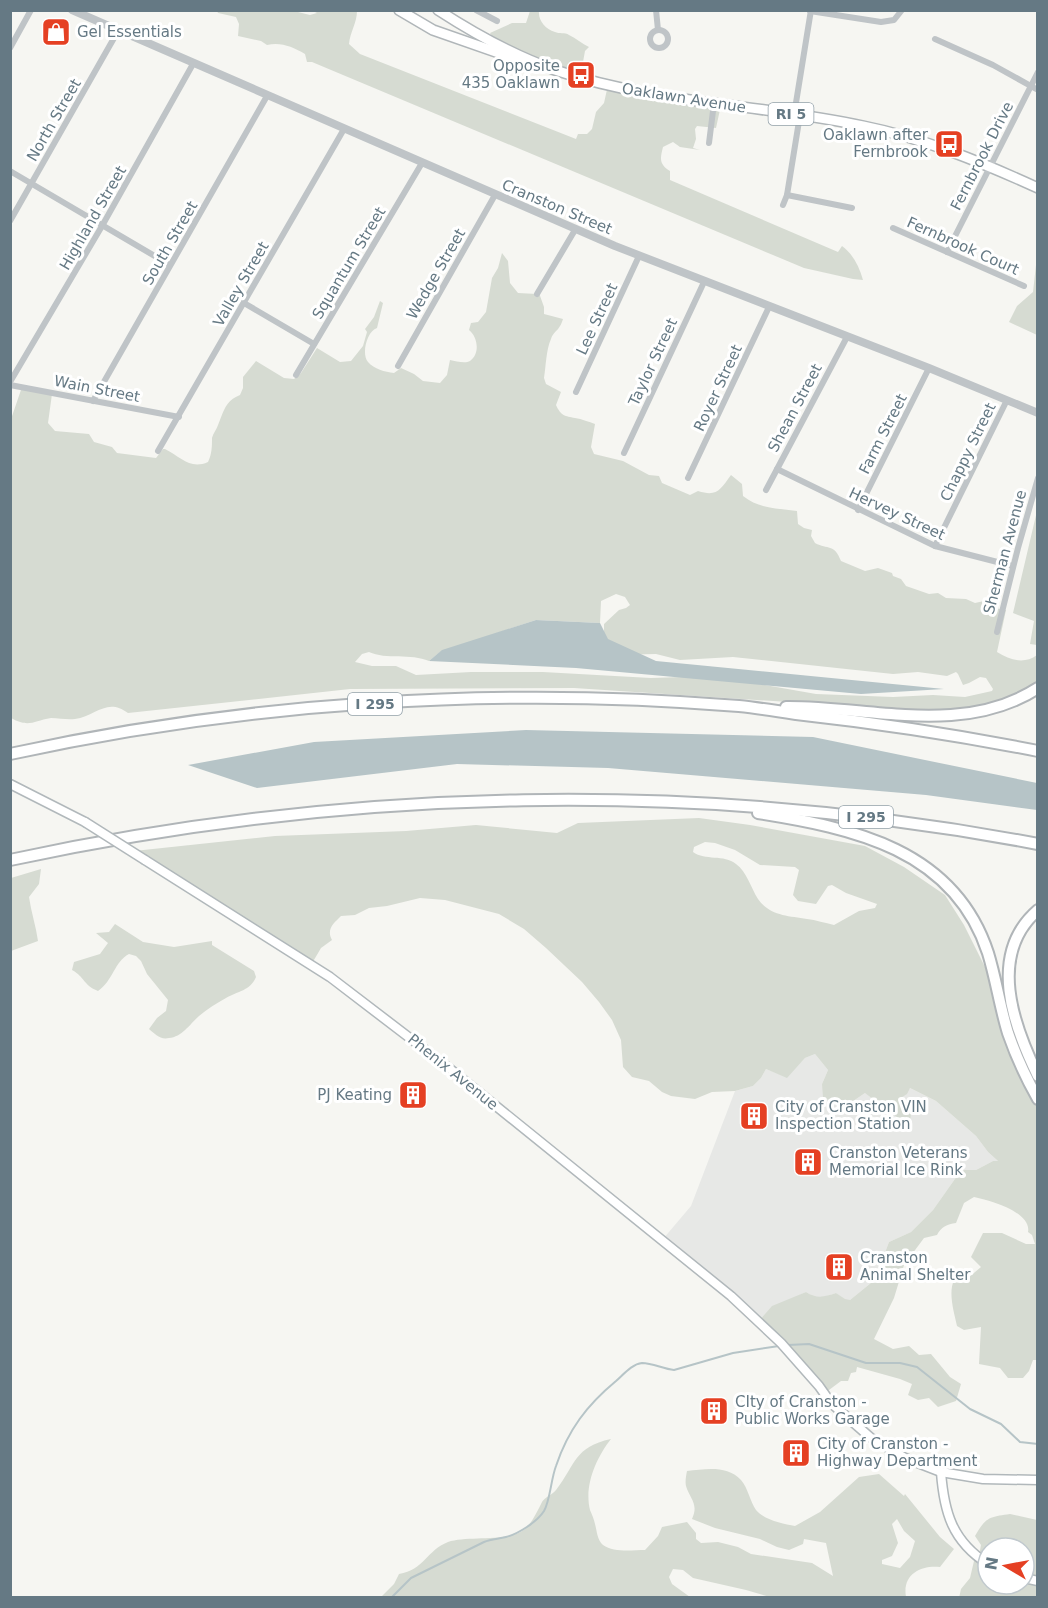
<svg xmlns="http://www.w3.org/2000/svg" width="1048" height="1608" viewBox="0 0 1048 1608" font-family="'DejaVu Sans',sans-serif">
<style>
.built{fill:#e7e8e6}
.green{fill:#d6dbd2;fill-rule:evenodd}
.water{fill:#b6c4c7}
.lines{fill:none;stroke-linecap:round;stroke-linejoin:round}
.stream{stroke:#b6c4c7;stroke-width:2}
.secondary-casing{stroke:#b1b8bb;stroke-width:11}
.primary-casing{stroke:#b0b6b9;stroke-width:12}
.motorway-casing{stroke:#b0b5b8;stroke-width:14}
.minor{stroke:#bfc4c7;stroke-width:6}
.tertiary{stroke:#bfc4c7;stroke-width:8}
.secondary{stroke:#fff;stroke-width:8}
.primary{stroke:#fff;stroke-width:9}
.motorway{stroke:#fff;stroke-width:10}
.secondary-bridge-casing{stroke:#b1b8bb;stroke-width:11;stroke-linecap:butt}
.secondary-bridge{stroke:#fff;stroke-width:8}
.labels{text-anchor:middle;stroke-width:6;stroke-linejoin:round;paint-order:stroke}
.shield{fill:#fff;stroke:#93a1a9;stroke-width:1.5}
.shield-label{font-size:14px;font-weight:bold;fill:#657984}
.poi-label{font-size:15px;fill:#657984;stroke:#fff;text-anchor:start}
.street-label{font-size:15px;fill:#657984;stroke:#fff}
</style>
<rect width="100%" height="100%" fill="#f6f6f2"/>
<!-- built -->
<polygon class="built" points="815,1054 828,1070 822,1084 843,1108 865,1093 899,1099 910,1088 936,1101 976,1136 988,1152 999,1162 993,1161 976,1170 964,1170 957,1176 933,1210 911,1232 889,1242 878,1271 877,1278 850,1300 845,1300 836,1293 822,1298 814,1297 806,1292 777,1306 759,1321 663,1239 691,1206 735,1091 753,1086 761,1078 766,1069 787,1077 805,1058"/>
<!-- green -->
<g class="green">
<path d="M217,11H294L310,15L317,13L313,11H357C357,23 350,32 349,44L360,54L576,139L578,134H587L592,129L596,112L604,103L608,85L721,105L716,128L697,126L695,129L696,139L693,148L700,150L680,147L673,142L663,147C660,159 659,164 670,171V180L838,252L842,246C853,254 859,266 863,280L853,279L804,268L312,62H307L305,54C292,47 282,42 267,45L261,41L238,36L239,24L236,17L218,13Z"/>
<path d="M530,11H539C538,20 545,29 555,32C559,34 565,32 569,35C576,38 582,44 589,47L585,51L583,62L577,76L496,43L490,33L512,23H526Z"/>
<path d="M502,253L508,261L510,283L518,293L537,294L539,293L544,307V314L563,319C559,332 554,330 551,339C546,350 546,366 544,378L546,384L561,392L556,405C561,416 565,416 575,418C582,419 589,422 595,424L591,447L594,454L623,461L649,475L659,476L662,483L690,495L698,491C717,497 720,490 731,475L742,484L743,496C759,509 777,508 797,511L798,524L804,528L812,530L811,536L815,543C828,550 834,543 841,561L865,571L878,568L892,573L893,576L901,579L906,586L929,594L938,593L946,598L966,599L975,603L984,601L989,607L1006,610L997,652C1011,661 1025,664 1037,655V688L969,714L574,688L350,689L128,713C107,697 96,716 75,719C67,720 59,718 51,718C33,721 29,728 11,718L10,422L22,387L52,394L48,423L55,431L89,434L94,442L112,447L117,453L156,458L163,449H165C181,457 190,470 208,462C212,454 212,446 212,438C213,433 217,429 218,425C224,411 225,401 240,395L243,388V377L256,361L284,378L294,379L301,373L317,348L340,362L351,361L363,346L367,332L365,329L374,317L380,301L383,303L377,328C367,331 361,354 368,362C374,369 385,372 394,373L401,368L414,374L423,381L440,383L447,375L450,360C456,361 465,364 470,361C481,353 477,336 469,330L471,323L478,322L486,312L492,278L498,268ZM616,594L625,597L630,605L626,608L619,610L604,624V633L615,655L656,654L680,660L733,657L893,674L918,672L947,676L956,672L958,674L963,685L969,683L980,677L986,678L993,689L992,691L965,697L933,695L893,697L816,694L713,676L651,678L543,672H471L416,675L396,666H372L355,662L362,654L369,652C386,660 411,653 429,661L440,652L536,620L600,623L601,601Z"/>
<polygon points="1036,265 1038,266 1037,335 1009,322 1017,306 1033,292"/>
<polygon points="1037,511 1038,645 1037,645 1030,644 1034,621 1013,613"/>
<path d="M699,818L750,825L865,846L904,867L945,895L964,925L985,967L994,978L1007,1023L1037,1095V1360H1033L1029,1371L1023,1378H1008L1000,1368L979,1364L981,1327L964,1330L957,1326C954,1312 948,1293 954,1280L968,1278L981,1267L971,1257L983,1233H1002L1026,1244H1035L1032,1235L1028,1232C1032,1212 989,1200 974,1197L964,1203L956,1223C947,1224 941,1227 937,1235L924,1238L904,1265L894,1298L874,1339L893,1349L909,1346L919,1355L931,1354L950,1377L961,1384L956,1401L938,1407L929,1398L918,1400L908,1395L912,1384L900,1379L857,1367L856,1372L851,1373L848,1381H841L825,1393L759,1321L772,1306L806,1292C817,1299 824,1297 836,1293L845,1299L850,1300L877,1278L878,1271L889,1242L911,1232L933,1210L957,1176L964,1170H976L993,1161H998L988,1152L976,1136L936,1101L910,1088L907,1094L899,1099L911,1114L909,1126L865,1093L843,1108L823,1097L822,1084L828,1070L815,1054L805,1058L787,1078L766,1069L761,1078L753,1086L735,1091L712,1092L695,1099L671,1096L662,1092L649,1081L632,1077L623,1067L621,1040L612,1020L599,1002L582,982L546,948L524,929L499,914L445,900L420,898L387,906L369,908L355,915L341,916C334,923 326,929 332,940L321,948L311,965L134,851L275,836L406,831L476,825L557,833L578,823ZM705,842L715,843L735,850L760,865L795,867L799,870L793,895L798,901L816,904L828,886L832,885L846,893L877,904L875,908L859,911L834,925C825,923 816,920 807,919C788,916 770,916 758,899C751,888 747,872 736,864C724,854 705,861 693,852L694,847Z"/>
<path d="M41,869L39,884L29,897C31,912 36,926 38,941L11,951V878Z"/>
<path d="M115,924L143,942L174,947L212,941V945L254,971L256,977C250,991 238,991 226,998C217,1003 207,1009 199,1016C189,1025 182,1037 169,1038C160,1040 155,1034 149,1029L157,1018L166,1011L168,1000L147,974L141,961L136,956L129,954C114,962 113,981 98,991C83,985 85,977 72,970L74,962L100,954L108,943L96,933L109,932Z"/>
<path d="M611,1439C596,1458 584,1486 590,1510C592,1515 594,1519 595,1524C597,1531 597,1540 603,1545C614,1553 633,1550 645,1550L658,1536L662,1527L687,1522L696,1533V1539L701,1543L718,1542L738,1547L751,1554L812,1563L833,1576L826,1543L804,1539L803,1544L789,1550L777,1547L760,1539L715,1528L692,1519C699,1504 690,1499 686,1486C685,1482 686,1476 687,1471C706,1469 727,1465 741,1480C748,1488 750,1501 756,1510C764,1520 783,1524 795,1526L820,1512L859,1477L879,1474L904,1496L905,1494L940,1537L954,1549L940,1567C921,1565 902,1574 906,1597H770L746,1590L693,1578L683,1570L673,1569L669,1577L672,1584L690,1597H381L394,1584L399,1574C424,1570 427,1550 448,1542C468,1535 509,1543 525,1529C532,1523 538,1510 542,1502C545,1497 552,1495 556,1490C576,1464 574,1447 611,1439ZM897,1519L904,1531L915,1541L910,1557L900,1568L882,1564V1560L892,1556L898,1543L892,1524Z"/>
<path d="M1010,1514L1037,1520V1597L959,1598L961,1589L970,1578L974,1561H978L981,1545L975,1536C986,1517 989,1517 1010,1514ZM988,1548H1024V1584H988Z"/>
</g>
<!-- water -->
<g class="water">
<polygon points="536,620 600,623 608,639 656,661 944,689 861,694 576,668 429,661 442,650"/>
<polygon points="526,730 813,737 1037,783 1037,810 926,795 608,768 457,764 257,788 188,765 314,742"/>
</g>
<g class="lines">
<!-- stream -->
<g class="stream">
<polyline points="788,1345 809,1344 866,1363 900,1363 917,1367 970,1409 1001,1424 1020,1442 1038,1444"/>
<path d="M391,1598L411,1578L484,1542C491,1539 498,1539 506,1537C518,1534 537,1522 544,1511C550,1501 551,1479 556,1466C568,1430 587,1405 616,1381C624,1374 632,1364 642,1363C653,1363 663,1369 674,1370L733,1353L779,1346"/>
</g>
<!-- secondary casing -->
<g class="secondary-casing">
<g id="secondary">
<polyline points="10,784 85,822"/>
<polyline points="145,860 330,977 449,1068 731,1296 781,1343 819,1386 831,1403 871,1438 905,1458 941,1472 983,1479 1038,1480"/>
<path d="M941,1472C944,1512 952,1541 988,1564"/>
<polyline points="1024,1578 1038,1581"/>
</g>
</g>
<!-- primary casing -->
<g class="primary-casing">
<g id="primary">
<polyline points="399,10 433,30 519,60"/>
<path d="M438,10C475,34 515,56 555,70C655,104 761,104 863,126C923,138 981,162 1038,188"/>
</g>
</g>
<!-- motorway casing -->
<g class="motorway-casing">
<g id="motorway">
<path d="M786,707C869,706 962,737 1038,688"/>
<path d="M10,754C248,702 497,686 739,706C758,708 777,711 796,714C877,723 957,735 1038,751"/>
<path d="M758,813C853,828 954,849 988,953C996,979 1000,1007 1008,1033C1016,1056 1026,1078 1038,1099"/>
<path d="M10,860C348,787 698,779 1038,844"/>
<path d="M1038,910C987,954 1013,1025 1038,1076"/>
</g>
</g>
<!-- minor -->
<g class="minor">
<polyline points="476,10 497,21"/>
<polyline points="656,10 658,30"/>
<polyline points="810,11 881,22 894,20 902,10"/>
<circle cx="659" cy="39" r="9"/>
<polyline points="935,39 993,65 1038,90"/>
<polyline points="10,48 31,10"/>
<polyline points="794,115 811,10"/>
<polyline points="709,143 714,103"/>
<polyline points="10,171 170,265"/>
<polyline points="787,195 852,208"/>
<polyline points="783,205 787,195 800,115"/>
<polyline points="10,221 118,31"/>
<polyline points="893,228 1024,286"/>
<polyline points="947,252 1038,72"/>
<polyline points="537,294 575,230"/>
<polyline points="244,303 314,344"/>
<polyline points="398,366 495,195"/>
<polyline points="296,375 422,163"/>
<polyline points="10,382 102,226 193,64"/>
<polyline points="10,385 179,417"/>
<polyline points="576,392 639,256"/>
<polyline points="93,401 267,96"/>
<polyline points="158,451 344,129"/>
<polyline points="624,453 704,282"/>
<polyline points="777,469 935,546 1013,566"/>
<polyline points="688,478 769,307"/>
<polyline points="766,490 847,337"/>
<polyline points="858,510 929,368"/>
<polyline points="935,546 1007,400"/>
<polyline points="997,632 1018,548 1038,478"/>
</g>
<!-- tertiary -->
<polyline class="tertiary" points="72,10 615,246 929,368 1038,413"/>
<!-- secondary -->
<use href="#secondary" class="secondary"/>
<!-- primary -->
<use href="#primary" class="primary"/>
<!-- motorway -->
<use href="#motorway" class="motorway"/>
<!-- secondary-bridge casing -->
<g class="secondary-bridge-casing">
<polyline id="secondary-bridge" points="85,822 145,860"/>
</g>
<!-- secondary-bridge -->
<use href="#secondary-bridge" class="secondary-bridge"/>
</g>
<!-- icons -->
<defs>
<g id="shop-square" transform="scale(1.5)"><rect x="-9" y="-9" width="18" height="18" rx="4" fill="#e54023" stroke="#fff"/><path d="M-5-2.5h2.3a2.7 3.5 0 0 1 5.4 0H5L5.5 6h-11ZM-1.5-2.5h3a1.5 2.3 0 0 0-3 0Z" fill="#fff"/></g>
<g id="bus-square" transform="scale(1.5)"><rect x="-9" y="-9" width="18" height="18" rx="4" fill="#e54023" stroke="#fff"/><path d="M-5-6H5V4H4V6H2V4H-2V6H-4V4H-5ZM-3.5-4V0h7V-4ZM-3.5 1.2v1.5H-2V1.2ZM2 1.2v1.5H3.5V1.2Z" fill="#fff"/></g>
<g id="building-square" transform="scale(1.5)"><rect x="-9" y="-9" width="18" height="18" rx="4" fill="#e54023" stroke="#fff"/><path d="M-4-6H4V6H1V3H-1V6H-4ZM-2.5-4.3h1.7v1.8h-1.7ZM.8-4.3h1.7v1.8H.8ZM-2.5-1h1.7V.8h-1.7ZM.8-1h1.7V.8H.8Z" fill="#fff"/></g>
</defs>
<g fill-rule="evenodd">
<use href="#shop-square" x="56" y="32"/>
<use href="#bus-square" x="581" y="75"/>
<use href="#bus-square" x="949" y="144"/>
<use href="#building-square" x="413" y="1095"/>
<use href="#building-square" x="754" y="1116"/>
<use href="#building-square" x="808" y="1162"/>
<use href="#building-square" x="839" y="1267"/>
<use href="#building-square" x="714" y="1411"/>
<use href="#building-square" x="796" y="1453"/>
</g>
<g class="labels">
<!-- shield labels -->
<g class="shield">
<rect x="768.5" y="103" width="45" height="22" rx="4.5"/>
<rect x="348" y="693" width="54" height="22" rx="4.5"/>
<rect x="839" y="806" width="54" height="22" rx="4.5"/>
</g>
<g class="shield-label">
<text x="791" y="119">RI 5</text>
<text x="375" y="709">I 295</text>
<text x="866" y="822">I 295</text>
</g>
<!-- poi labels -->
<g class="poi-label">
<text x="77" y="37">Gel Essentials</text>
<text x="560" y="71" text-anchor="end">Opposite<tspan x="560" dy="17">435 Oaklawn</tspan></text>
<text x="928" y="140" text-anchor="end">Oaklawn after<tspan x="928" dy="17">Fernbrook</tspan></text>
<text x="392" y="1100" text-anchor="end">PJ Keating</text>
<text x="775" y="1112">City of Cranston VIN<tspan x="775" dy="17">Inspection Station</tspan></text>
<text x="829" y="1158">Cranston Veterans<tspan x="829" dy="17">Memorial Ice Rink</tspan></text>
<text x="860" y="1263">Cranston<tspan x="860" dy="17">Animal Shelter</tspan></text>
<text x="735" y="1407">CIty of Cranston -<tspan x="735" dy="17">Public Works Garage</tspan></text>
<text x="817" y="1449">City of Cranston -<tspan x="817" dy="17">Highway Department</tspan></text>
</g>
<!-- street labels -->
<g class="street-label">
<text transform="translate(684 98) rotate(9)" y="5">Oaklawn Avenue</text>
<text transform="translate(54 120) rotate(-60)" y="5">North Street</text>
<text transform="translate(982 156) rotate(-63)" y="5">Fernbrook Drive</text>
<text transform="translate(557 207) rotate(23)" y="5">Cranston Street</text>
<text transform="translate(93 218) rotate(-60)" y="5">Highland Street</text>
<text transform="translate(170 243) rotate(-60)" y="5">South Street</text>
<text transform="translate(963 246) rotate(24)" y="5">Fernbrook Court</text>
<text transform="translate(349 263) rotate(-59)" y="5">Squantum Street</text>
<text transform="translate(436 274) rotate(-60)" y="5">Wedge Street</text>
<text transform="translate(241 284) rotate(-60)" y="5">Valley Street</text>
<text transform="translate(597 319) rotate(-65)" y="5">Lee Street</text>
<text transform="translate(653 362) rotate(-65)" y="5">Taylor Street</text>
<text transform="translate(718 388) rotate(-65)" y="5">Royer Street</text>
<text transform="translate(97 389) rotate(11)" y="5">Wain Street</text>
<text transform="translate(795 408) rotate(-62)" y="5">Shean Street</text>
<text transform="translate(883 434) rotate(-63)" y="5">Farm Street</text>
<text transform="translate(968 452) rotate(-64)" y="5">Chappy Street</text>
<text transform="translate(897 514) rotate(25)" y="5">Hervey Street</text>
<text transform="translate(1005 552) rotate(-75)" y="5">Sherman Avenue</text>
<text transform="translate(453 1072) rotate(39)" y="5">Phenix Avenue</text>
</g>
</g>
<!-- border -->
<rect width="1048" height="1608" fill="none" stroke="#657984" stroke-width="24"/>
<!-- north arrow -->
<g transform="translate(1006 1566) rotate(280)"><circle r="28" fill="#ffffff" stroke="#c1c9ce" stroke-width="1.5"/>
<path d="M0-4.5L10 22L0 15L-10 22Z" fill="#e54023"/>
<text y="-9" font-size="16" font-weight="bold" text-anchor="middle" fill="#657984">N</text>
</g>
</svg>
